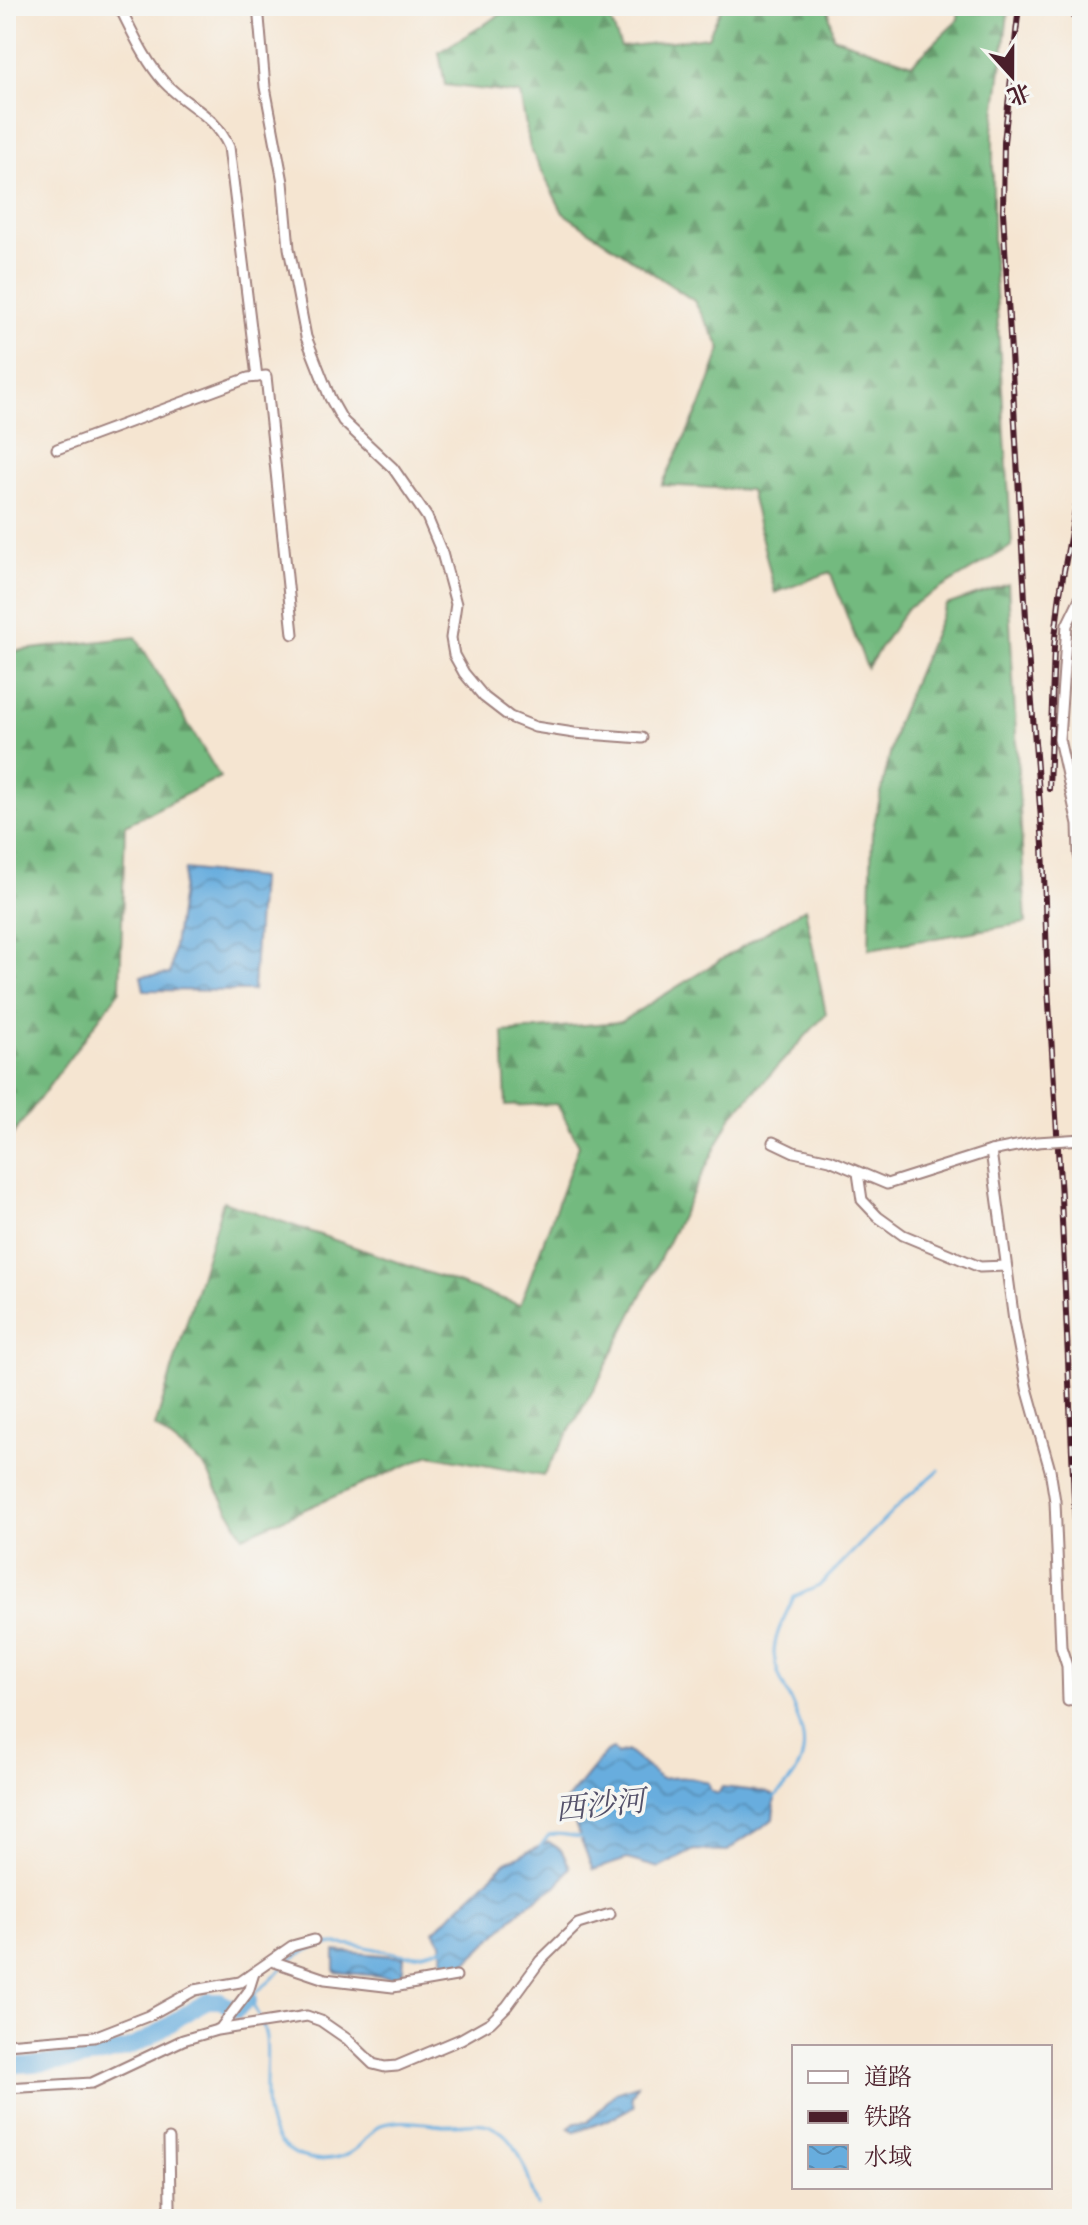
<svg xmlns="http://www.w3.org/2000/svg" width="1088" height="2225" viewBox="0 0 1088 2225" font-family="'IM FELL Double Pica','Noto Serif SC',serif">
<style>
.forest{fill:url(#forest-firs);stroke:#5e6c55;stroke-width:2}
.water{fill:url(#water-waves);stroke:#586684;stroke-width:2}
.lines{fill:none;stroke-linecap:round;stroke-linejoin:round}
.stream{stroke:#67adde;stroke-width:3}
.river{stroke:#67adde;stroke-width:16}
.minor-casing{stroke:#a0827e;stroke-width:13}
.minor{stroke:#fff;stroke-width:9}
.rail-casing{stroke:#4a1f2b;stroke-width:6}
.rail{stroke:#f6f6f2;stroke-width:3;stroke-dasharray:9;stroke-linecap:butt}
.minor-bridge-casing{stroke:#a0827e;stroke-width:13;stroke-linecap:butt}
.minor-bridge{stroke:#fff;stroke-width:9}
.labels{text-anchor:middle;stroke-width:7;stroke-linejoin:round;paint-order:stroke}
.water-label{font-size:30px;font-style:italic;fill:#54516a;stroke:#f6f6f2}
</style>
<defs>
<pattern id="forest-firs" width="22" height="20" patternUnits="userSpaceOnUse" patternTransform="scale(2)"><rect width="22" height="20" fill="#73ba7f"/><path d="M5 1l3.5 6h-7zM16 11l3.5 6h-7z" fill="#609768"/></pattern>
<pattern id="water-waves" width="16" height="10" patternUnits="userSpaceOnUse" patternTransform="scale(2)"><rect width="16" height="10" fill="#67adde"/><path d="M0 5q4-4 8 0t8 0" fill="none" stroke="#578cb4"/></pattern>
</defs>
<rect width="100%" height="100%" fill="#f6f6f2"/>
<filter id="ink" filterUnits="userSpaceOnUse"><feTurbulence type="fractalNoise" baseFrequency=".0125" numOctaves="2"/><feDisplacementMap in="SourceGraphic" scale="16" xChannelSelector="R" yChannelSelector="G"/><feConvolveMatrix kernelMatrix="1 2 1 2 8 2 1 2 1" color-interpolation-filters="sRGB"/></filter>
<filter id="wash" filterUnits="userSpaceOnUse"><feTurbulence type="fractalNoise" baseFrequency=".006" numOctaves="4" result="noise"/><feDisplacementMap in="SourceGraphic" scale="32" xChannelSelector="R" yChannelSelector="G"/><feGaussianBlur stdDeviation="1.8" result="paint"/><feColorMatrix in="noise" values="0 0 0 0 0 0 0 0 0 0 0 0 0 0 0 0 0 1.4 0 .05"/><feComposite in="paint" operator="in"/></filter>
<g filter="url(#wash)">
<rect width="100%" height="100%" fill="#f5e5d1"/>
<!-- forest -->
<g class="forest">
<polygon points="535,6 605,6 621,47 708,37 722,6 828,6 833,37 912,64 958,20 959,6 1009,6 993,131 993,247 1012,546 906,609 867,668 830,572 775,593 750,490 662,485 702,402 721,348 694,301 563,213 530,148 520,94 445,85 439,52 505,12"/>
<polygon points="1008,584 1026,923 869,949 872,833 897,722 946,605"/>
<polygon points="136,637 220,777 125,825 120,990 6,1144 6,652"/>
<polygon points="805,908 826,1014 731,1117 598,1382 543,1476 430,1455 243,1536 204,1466 155,1427 223,1201 520,1305 579,1145 557,1104 506,1106 503,1032 620,1022"/>
</g>
<!-- water -->
<g class="water">
<polygon points="185,869 260,878 253,991 144,990 141,976 170,974"/>
<path d="M613,1749L617,1754L627,1751L661,1779C678,1777 692,1776 708,1783L711,1791L718,1794L722,1787L767,1792L775,1797L773,1819C758,1832 742,1838 728,1851L694,1850L659,1868L627,1859L593,1870L566,1801L606,1752Z"/>
<polygon points="549,1842 561,1850 570,1867 559,1884 522,1909 464,1965 445,1969 441,1943 434,1931 506,1862"/>
<polygon points="335,1951 404,1957 402,1978 335,1972"/>
<polygon points="637,2085 631,2099 634,2106 608,2120 576,2132 569,2128 575,2123 588,2122 616,2092"/>
</g>
<g class="lines">
<!-- stream -->
<g class="stream">
<path d="M773,1799C813,1762 809,1740 788,1695C781,1682 775,1669 774,1654C774,1634 786,1615 794,1597L819,1586L904,1500L939,1470"/>
<path d="M539,1848L549,1835C560,1832 571,1837 584,1837"/>
<path d="M442,1948C432,1951 417,1956 406,1955C362,1948 328,1931 288,1962C282,1967 277,1974 271,1980C264,1987 256,1990 249,2000C257,2010 264,2025 266,2038C270,2072 255,2124 286,2148C307,2164 340,2164 359,2146C366,2140 372,2129 381,2125C399,2118 423,2123 442,2125C455,2126 474,2122 484,2124C520,2132 527,2176 537,2206"/>
</g>
<!-- river -->
<path class="river" d="M6,2066C50,2063 98,2062 139,2043C164,2032 183,2012 208,2001H220L237,2010L249,2000"/>
</g>
</g>
<g filter="url(#ink)">
<g class="lines">
<!-- minor casing -->
<g class="minor-casing">
<g id="minor">
<path d="M119,6C132,31 145,61 164,82C187,107 214,113 229,147L257,377"/>
<polyline points="258,6 265,87 283,182 289,248 306,337 330,398 343,421 393,468 427,517 442,553 456,604 451,638 454,655 464,673 484,697 510,717 535,727 574,733 642,738"/>
<polyline points="57,449 248,378 266,376 293,634"/>
<polyline points="1082,594 1067,625 1059,739 1078,824 1079,855 1082,865"/>
<polyline points="773,1142 794,1152 830,1160 887,1184 991,1151 1037,1142"/>
<polyline points="991,1151 1014,1321 1027,1388 1050,1470 1055,1501 1061,1647 1067,1666 1068,1701"/>
<polyline points="858,1173 862,1200 878,1217 903,1235 980,1267 1006,1266"/>
<polyline points="272,1961 325,1979 393,1987 456,1976"/>
<polyline points="220,2029 248,1992 254,1973"/>
<polyline points="6,2044 94,2037 148,2016 195,1990 240,1982 292,1946 314,1940"/>
<polyline points="6,2088 92,2083 183,2040 217,2030 307,2016 321,2021 347,2039 373,2064 385,2067 397,2066 461,2039 491,2022 507,2006 540,1961 578,1924 610,1914"/>
<polyline points="162,2219 170,2206 169,2139"/>
</g>
</g>
<!-- minor -->
<use href="#minor" class="minor"/>
<!-- rail casing -->
<g class="rail-casing">
<g id="rail">
<polyline points="1019,6 1004,142 1003,212 1028,653 1043,845 1048,987 1061,1197 1082,1683"/>
<polyline points="1069,6 1082,33"/>
<polyline points="1049,789 1054,647 1060,593 1082,471"/>
</g>
</g>
<!-- rail -->
<use href="#rail" class="rail"/>
<!-- minor-bridge casing -->
<g class="minor-bridge-casing">
<polyline id="minor-bridge" points="1037,1142 1082,1139"/>
</g>
<!-- minor-bridge -->
<use href="#minor-bridge" class="minor-bridge"/>
</g>
</g>
<g class="labels">
<!-- water labels -->
<g class="water-label">
<text transform="translate(600 1805) rotate(-6)" y="10">西沙河</text>
</g>
</g>
<!-- margin -->
<rect width="1088" height="2225" fill="none" stroke="#f6f6f2" stroke-width="32"/>
<!-- legend -->
<rect x="792" y="2045" width="260" height="144" fill="#f6f6f2" stroke="#b1a0a2" stroke-width="2"/>
<rect x="808" y="2071" width="40" height="12" fill="#ffffff" stroke="#b1a0a2" stroke-width="2"/>
<text x="864" y="2085" font-size="24" fill="#4a1f2b">道路</text>
<rect x="808" y="2111" width="40" height="12" fill="#4a1f2b" stroke="#b1a0a2" stroke-width="2"/>
<text x="864" y="2125" font-size="24" fill="#4a1f2b">铁路</text>
<rect x="808" y="2145" width="40" height="24" fill="url(#water-waves)" stroke="#b1a0a2" stroke-width="2"/>
<text x="864" y="2165" font-size="24" fill="#4a1f2b">水域</text>
<!-- north arrow -->
<g transform="translate(1012 76) rotate(159)" stroke="#f6f6f2" stroke-width="6" paint-order="stroke">
<path d="M0-6L14 30L0 20L-14 30Z" fill="#4a1f2b"/>
<text y="-12" font-size="22" font-weight="bold" text-anchor="middle" fill="#4a1f2b">北</text>
</g>
</svg>
